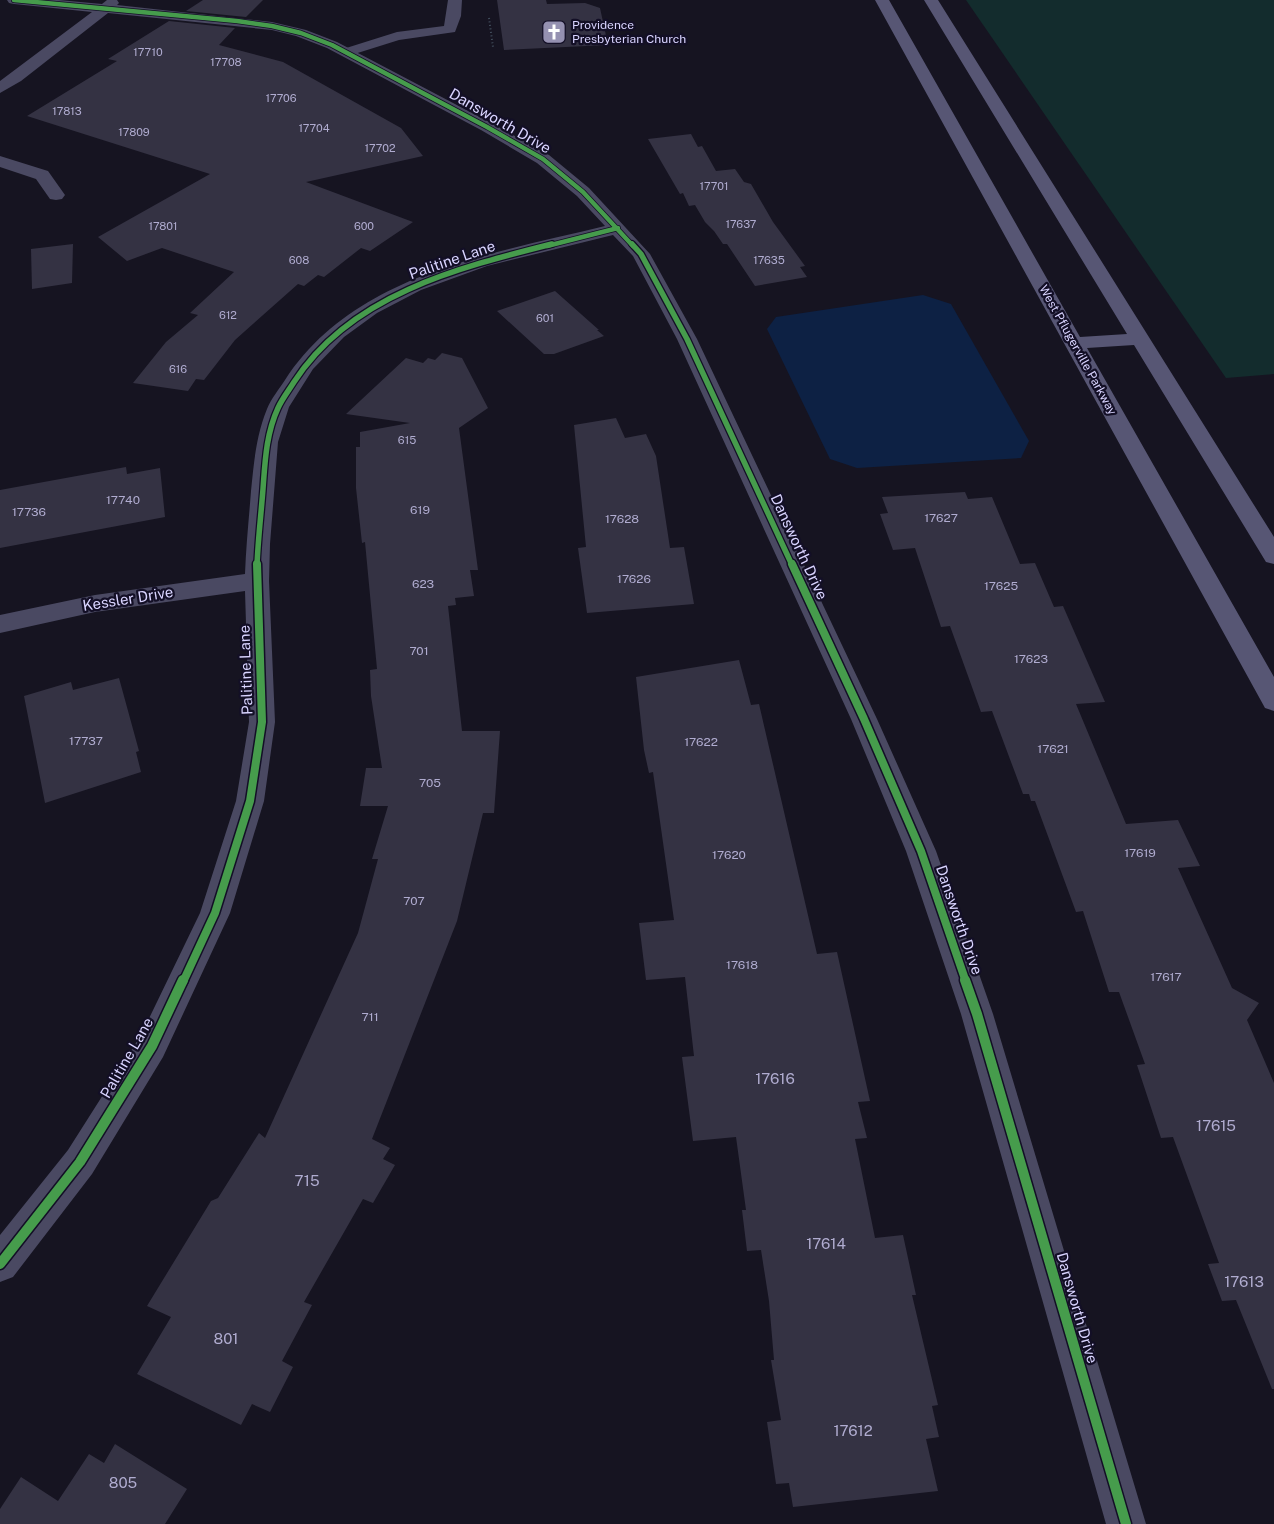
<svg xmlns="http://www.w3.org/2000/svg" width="1274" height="1524" viewBox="0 0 1274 1524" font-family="'Public Sans',sans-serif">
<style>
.green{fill:#132c2d}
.water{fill:#0d2144}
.building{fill:#343243}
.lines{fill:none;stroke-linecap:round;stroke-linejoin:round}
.path{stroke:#44505f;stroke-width:2;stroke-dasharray:1 2.5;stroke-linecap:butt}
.lane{fill:#4a4962;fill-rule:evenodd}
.street{fill:#4a4962;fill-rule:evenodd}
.secondary{fill:#575674;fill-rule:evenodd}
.cycleway-far3-casing{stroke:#130f26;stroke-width:6}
.cycleway-far2-casing{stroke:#130f26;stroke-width:8}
.cycleway-far1-casing{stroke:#130f26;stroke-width:11}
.cycleway-casing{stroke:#130f26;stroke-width:13}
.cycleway-far3{stroke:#469c4c;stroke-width:4.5}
.cycleway-far2{stroke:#469c4c;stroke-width:5.5}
.cycleway-far1{stroke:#469c4c;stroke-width:8}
.cycleway{stroke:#469c4c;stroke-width:10}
.labels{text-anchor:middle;stroke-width:4.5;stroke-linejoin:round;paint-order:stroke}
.far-number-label{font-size:11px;fill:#b0acd0}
.far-poi-label{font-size:12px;fill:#d9d4ff;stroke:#130f26;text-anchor:start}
.far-street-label{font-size:12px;fill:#d9d4ff;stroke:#130f26}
.number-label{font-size:12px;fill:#b0acd0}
.street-label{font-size:15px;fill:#d9d4ff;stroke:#130f26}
.near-number-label{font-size:15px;fill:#b0acd0}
</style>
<rect width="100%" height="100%" fill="#161421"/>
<!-- green -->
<polygon class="green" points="966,0 1274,0 1274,374 1226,378"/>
<!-- water -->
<polygon class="water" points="923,295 951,304 1029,441 1021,458 857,468 830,459 767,329 776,317"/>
<!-- building -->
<g class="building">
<polygon points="203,0 263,0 246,17 186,11"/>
<polygon points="497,0 546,0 547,4 585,3 600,8 608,45 504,50"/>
<polygon points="169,21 235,28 219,45 283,62 401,128 423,156 306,182 413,222 370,251 361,248 324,277 318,275 304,286 298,284 235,340 204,380 196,379 188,391 133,383 166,342 198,315 190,313 234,272 162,248 127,261 98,237 210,174 27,116 117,61 108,59"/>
<polygon points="691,134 698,147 702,146 716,171 735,169 744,182 751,184 773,222 805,266 800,267 807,277 755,286 727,244 723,244 714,231 705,222 695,205 689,206 683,193 680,194 648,139"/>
<polygon points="73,244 72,283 32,289 31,249"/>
<polygon points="555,291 599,330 597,330 604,336 554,354 544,354 497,311"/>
<polygon points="442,353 462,358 488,408 459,428 478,570 470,570 474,596 455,598 456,605 448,606 462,731 500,731 494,813 483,813 457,921 372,1139 390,1148 383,1159 395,1165 373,1203 363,1199 304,1302 312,1305 282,1361 293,1367 270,1412 252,1404 241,1425 137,1374 171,1317 147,1306 211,1201 218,1198 259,1133 265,1138 358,933 378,859 372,859 388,806 360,806 366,768 382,768 371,696 370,670 377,669 365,542 362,543 356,488 356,447 360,447 360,432 410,423 346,414 406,358 423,363 428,358 435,360"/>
<polygon points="616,418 625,438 646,434 656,456 670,548 684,547 694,604 587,613 578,548 586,547 574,425"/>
<polygon points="126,467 127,474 160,468 165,517 0,548 0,490"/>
<polygon points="965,492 968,499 992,497 1020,564 1035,563 1054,607 1063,606 1105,702 1076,704 1126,824 1178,820 1200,866 1178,868 1232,988 1259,1003 1247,1020 1274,1083 1274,1389 1272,1389 1236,1300 1222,1301 1208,1264 1219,1263 1173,1137 1161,1138 1137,1065 1145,1064 1119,992 1109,992 1083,911 1076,912 1035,801 1031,801 1029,794 1023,794 992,711 981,712 950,626 941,627 915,548 893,550 880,514 888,513 882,497"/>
<polygon points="739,660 751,705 759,704 817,954 837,952 870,1101 858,1102 867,1138 855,1139 875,1238 903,1235 916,1295 912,1295 938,1405 932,1406 939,1437 926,1439 938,1491 793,1507 789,1483 776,1484 767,1422 781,1420 771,1360 774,1360 769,1301 761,1250 747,1251 742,1210 746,1210 736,1137 693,1141 682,1057 694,1056 685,977 646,980 639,923 674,920 653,772 649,773 644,750 636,677"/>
<polygon points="119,678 139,751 136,752 141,772 45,803 24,696 71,682 73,690"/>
<polygon points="115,1444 187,1489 165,1524 0,1524 0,1509 21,1477 58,1501 89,1454 104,1463"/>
</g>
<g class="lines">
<!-- path -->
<polyline class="path" points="489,18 493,47"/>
<!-- lane -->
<polygon class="lane" points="448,0 462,0 461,16 455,32 399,40 348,56 343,55 341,52 343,49 397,32 444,26"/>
<!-- street -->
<g class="street">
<path d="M7,0H59L102,4L107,0H117L119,3L117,5L272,22L306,30L337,42L493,124L549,155L589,188L650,254L697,339L877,719L936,851L993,1014L1146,1524H1106L961,1014L906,851L851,719L677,339L633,256L613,235L487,266L421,290L377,313L344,337L313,369L289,407L278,442L270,544L269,581L275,722L264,801L230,913L163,1057L92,1174L13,1277L0,1282V1235L68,1150L141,1035L200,913L236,801L249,722L245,591L95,612L0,633V615L95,595L245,574C246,546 249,518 251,491C254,462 256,436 267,409C271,399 279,389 285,380C354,274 491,254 605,226L577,196L537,163L481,130L327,48L296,36L272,30L108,13L21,81L0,93V81L92,12L14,4L9,3Z"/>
<polygon points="0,156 48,171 65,195 62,199 56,200 50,199 36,179 0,167"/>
</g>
<!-- secondary -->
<polygon class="secondary" points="875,0 889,0 1080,337 1127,334 924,0 938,0 1274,537 1274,564 1266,562 1134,345 1087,348 1274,677 1274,711 1265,708"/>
<!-- cycleway-far3 casing -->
<g class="cycleway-far3-casing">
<g id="cycleway-far3">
<polyline points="14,0 237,21 272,26 301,33 332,45 487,127 543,159 583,192 633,246"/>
<polyline points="547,246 618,228"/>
</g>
</g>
<!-- cycleway-far2 casing -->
<g class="cycleway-far2-casing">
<g id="cycleway-far2">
<polyline points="632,244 641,254 687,339 792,565"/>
<path d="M257,565C258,540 261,515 263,489C265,462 266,434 278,408C282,399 289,390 294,382C350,295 457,268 552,244"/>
</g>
</g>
<!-- cycleway-far1 casing -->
<g class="cycleway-far1-casing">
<g id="cycleway-far1">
<polyline points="792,564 864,719 921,851 966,982"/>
<polyline points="183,982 215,913 250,801 262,722 257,564"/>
</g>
</g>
<!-- cycleway casing -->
<g class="cycleway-casing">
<g id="cycleway">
<polyline points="965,980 977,1014 1126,1524"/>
<polyline points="0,1264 80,1162 152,1046 183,980"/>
</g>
</g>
<!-- cycleway-far3 -->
<use href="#cycleway-far3" class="cycleway-far3"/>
<!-- cycleway-far2 -->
<use href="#cycleway-far2" class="cycleway-far2"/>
<!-- cycleway-far1 -->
<use href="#cycleway-far1" class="cycleway-far1"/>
<!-- cycleway -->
<use href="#cycleway" class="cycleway"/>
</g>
<!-- icons -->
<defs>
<g id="church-square" transform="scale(1.25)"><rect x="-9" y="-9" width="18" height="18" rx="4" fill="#9591b1" stroke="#130f26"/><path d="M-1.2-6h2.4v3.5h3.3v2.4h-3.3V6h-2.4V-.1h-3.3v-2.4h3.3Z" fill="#fff"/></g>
</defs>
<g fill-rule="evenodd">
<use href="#church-square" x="554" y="32"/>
</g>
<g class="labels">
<!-- far-number labels -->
<g class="far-number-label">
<text x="148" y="56">17710</text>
<text x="226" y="66">17708</text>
<text x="281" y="102">17706</text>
<text x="67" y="115">17813</text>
<text x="314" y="132">17704</text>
<text x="134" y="136">17809</text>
<text x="380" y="152">17702</text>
<text x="714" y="190">17701</text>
<text x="741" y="228">17637</text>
<text x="163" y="230">17801</text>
<text x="364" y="230">600</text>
<text x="299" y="264">608</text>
<text x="769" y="264">17635</text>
<text x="228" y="319">612</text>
<text x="545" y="322">601</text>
<text x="178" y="373">616</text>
<text x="407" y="444">615</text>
</g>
<!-- far-poi labels -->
<g class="far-poi-label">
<text x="572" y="29">Providence<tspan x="572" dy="14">Presbyterian Church</tspan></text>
</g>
<!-- far-street labels -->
<g class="far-street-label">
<text transform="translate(1078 350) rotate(61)" y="4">West Pflugerville Parkway</text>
</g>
<!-- number labels -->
<g class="number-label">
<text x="123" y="504">17740</text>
<text x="420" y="514">619</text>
<text x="29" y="516">17736</text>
<text x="941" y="522">17627</text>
<text x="622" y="523">17628</text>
<text x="634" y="583">17626</text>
<text x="423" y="588">623</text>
<text x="1001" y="590">17625</text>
<text x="419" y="655">701</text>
<text x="1031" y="663">17623</text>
<text x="86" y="745">17737</text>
<text x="701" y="746">17622</text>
<text x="1053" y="753">17621</text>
<text x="430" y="787">705</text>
<text x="1140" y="857">17619</text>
<text x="729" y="859">17620</text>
<text x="414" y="905">707</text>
<text x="742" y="969">17618</text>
<text x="1166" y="981">17617</text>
<text x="370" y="1021">711</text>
</g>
<!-- street labels -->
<g class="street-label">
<text transform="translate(500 121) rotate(30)" y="5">Dansworth Drive</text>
<text transform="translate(452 260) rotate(-19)" y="5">Palitine Lane</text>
<text transform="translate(799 547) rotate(65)" y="5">Dansworth Drive</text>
<text transform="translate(128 599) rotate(-9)" y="5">Kessler Drive</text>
<text transform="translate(246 670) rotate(-92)" y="5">Palitine Lane</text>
<text transform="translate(959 920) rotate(71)" y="5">Dansworth Drive</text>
<text transform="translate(127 1058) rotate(-60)" y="5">Palitine Lane</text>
<text transform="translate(1077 1308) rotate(74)" y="5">Dansworth Drive</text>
</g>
<!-- near-number labels -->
<g class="near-number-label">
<text x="775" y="1084">17616</text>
<text x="1216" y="1131">17615</text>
<text x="307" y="1186">715</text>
<text x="826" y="1249">17614</text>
<text x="1244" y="1287">17613</text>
<text x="226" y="1344">801</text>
<text x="853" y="1436">17612</text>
<text x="123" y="1488">805</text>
</g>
</g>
</svg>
